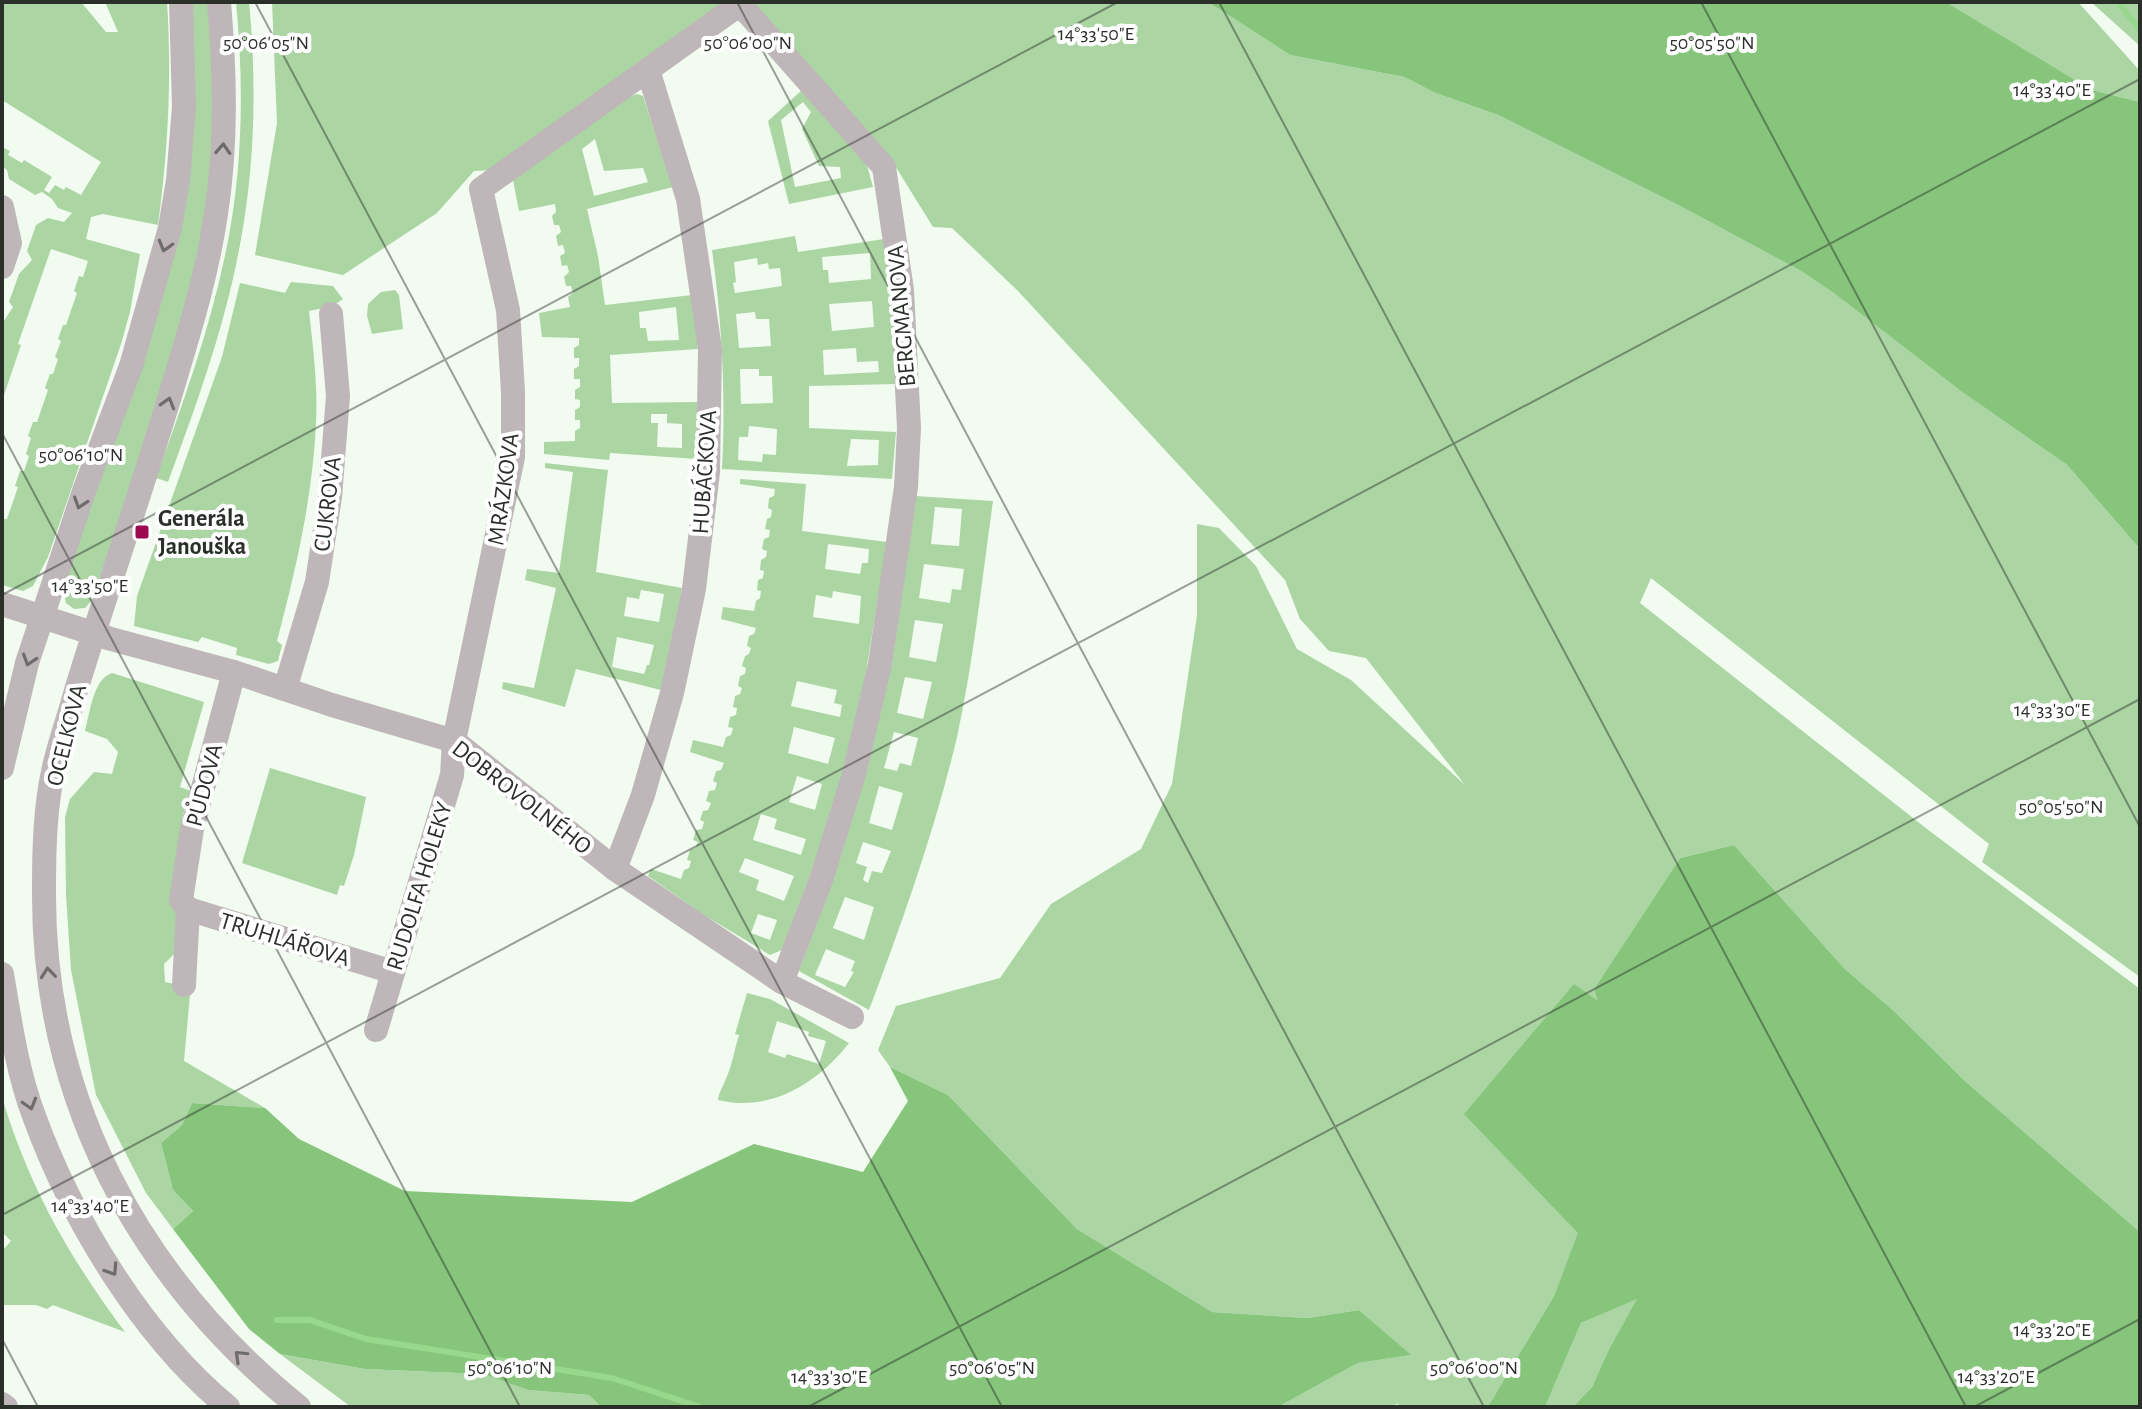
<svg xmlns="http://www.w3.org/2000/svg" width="2142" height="1409" viewBox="0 0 2142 1409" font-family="'Alegreya Sans',sans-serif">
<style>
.green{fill:#abd6a4;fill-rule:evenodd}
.forest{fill:#86c57b}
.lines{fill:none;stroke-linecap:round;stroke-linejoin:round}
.stream{stroke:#98d88d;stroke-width:6}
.minor{stroke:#beb6b8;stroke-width:24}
.oneway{stroke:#6d6c6a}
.ticks{fill:none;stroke:#2b2f2a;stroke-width:2;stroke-opacity:0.45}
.poi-dot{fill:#9e0852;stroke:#fff;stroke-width:3}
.labels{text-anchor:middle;stroke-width:8;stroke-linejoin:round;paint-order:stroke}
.street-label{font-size:24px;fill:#2b2f2a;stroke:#fff}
.poi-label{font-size:24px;font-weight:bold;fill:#2b2f2a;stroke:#fff;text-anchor:start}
.ticks-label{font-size:20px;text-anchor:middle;fill:#2b2f2a;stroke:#fff;stroke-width:8;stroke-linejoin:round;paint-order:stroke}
</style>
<rect width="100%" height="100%" fill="#f1fbef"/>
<!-- green -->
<g class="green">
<path d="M2,2H81L106,32H118L105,2H167C172,78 168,150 158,225L103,214L91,217L86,239L140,254L130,312L121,344L48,557L33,586L23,591L2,585V524L4,519H7L18,487L15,486L20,471H24L29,456L26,454L31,438L28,436L33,422H37L48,390L45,388L50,374H53L58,359L55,357L61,341L58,339L63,325H66L77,293L74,291L79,276L83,277L88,261L51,249L18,344L21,345L2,401V324L13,307L9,302L19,274L32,260L27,251L36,225L48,218L64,222L72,213L58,208L52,199L42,192L35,195L9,179L7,170L2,166V147L10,151L8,155L22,163L24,160L52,177L44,190L49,193L55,185L64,190L66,187L81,195L101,162L2,100Z"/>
<polygon points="185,2 215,2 215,186 162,399 96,587 67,577 162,299"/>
<path d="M236,2H249C257,84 255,169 239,250C224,329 196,406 168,482L156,478C183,403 210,329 226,251C243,170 244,84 236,2Z"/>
<polygon points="272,2 735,2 496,170 474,171 437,213 343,275 255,255 277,123"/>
<polygon points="748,2 1208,2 1290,55 1404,77 1439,94 1498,115 1682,207 1801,271 1835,294 1962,392 2067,465 2140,549 2140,977 1982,862 1989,844 1651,578 1640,603 1927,829 2140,989 2140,1232 1965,1081 1895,1012 1845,969 1734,845 1680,858 1594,989 1599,1002 1574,985 1579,1233 1554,1296 1489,1406 1493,1407 1404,1407 1397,1404 1389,1407 1278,1407 1358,1363 1410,1355 1359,1310 1308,1318 1212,1312 1077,1229 948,1095 890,1067 878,1050 896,1006 1000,978 1051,904 1141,849 1172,784 1197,615 1197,524 1219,528 1256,566 1297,649 1351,680 1465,785 1366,658 1329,651 1300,619 1285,580 1018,291 952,228 933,227 897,169"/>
<polygon points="1946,2 2078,2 2140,71 2140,102 2092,90"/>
<polygon points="2091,2 2140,2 2140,46"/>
<path d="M802,90L867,165L873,187L789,204L768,121ZM803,102L811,112L802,129L819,166L840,167L841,178L795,187L781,120Z"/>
<path d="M637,94L643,96L673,187L587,209L598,256L605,305L692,295L698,349L610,355L612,403L697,402V459L610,453L609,460L544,454V442L575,441V431L580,428V420H575V410L580,407V400L575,399V390L580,387V379H574V369L579,366V358H574V348L579,345V338L542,337L539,313L570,307L568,297L573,293L571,286H566L564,277L569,272L567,265L562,266L560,256L565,253L563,245L558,246L556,236L561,232L559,225H554L552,216L556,212L555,204L519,211L513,180L629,97ZM595,139L604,171L643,168L648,182L594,196L582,149ZM676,307L679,340L648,341L646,328H640L639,312ZM651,414H667V423L682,424V448L657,447L658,423H651Z"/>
<path d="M795,236L798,252L884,239L890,290L896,384L809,386V428L896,432L892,479L722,469C726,395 722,323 712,250ZM870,253L871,279L829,283L828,270H823L822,257ZM757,258L758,265L768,263L769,269L780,268L782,286L735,293L733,283L736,282L734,262ZM872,301L874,327L832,331L829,304ZM755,312L756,319H769L771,346L739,348L736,314ZM856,348L857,362L878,361L879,372L824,375L823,350ZM740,369H759V376H772L773,403L741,404ZM749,426L777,429L776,455L763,454L762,462L738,460L739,437H748ZM851,439L879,440L878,465L847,466Z"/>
<path d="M291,282L333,286L343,299L333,306L309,311C313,348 318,385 316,422C313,496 296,569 277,641L282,645L278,661L269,664L236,655L237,648L202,637L198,642L134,626L137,596L222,357L240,283L285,293Z"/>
<polygon points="395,290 399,295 403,329 372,334 367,316 368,304 381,292"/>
<path d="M545,463L608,470L596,572L682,588L661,690L576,669L565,707L502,689L503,682L534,688L556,588L525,580L527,569L559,573L573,472L545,468ZM641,590L664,594L659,622L624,616L627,597L639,599ZM617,637L654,645L649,665H647L644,674L612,667Z"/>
<path d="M740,479L806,484L802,531L887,542L864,684L853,732L829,825L782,950L770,955L704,915L648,876L651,869L681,879L684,870L689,868L691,861L687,860L690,850L695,848L698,842L693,840L696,830L702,829L704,822L700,820L703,811L708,810L711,803L706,801L709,791L715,790L717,783L713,781L716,771L721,770L724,763L690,752L693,740L723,747L726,737L731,735L733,728L728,727L730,717L736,715L737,708L733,707L735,696L740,694L742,688L738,686L740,676L745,674L746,668L742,666L745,656L749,654L751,648L747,646L749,636L754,634L756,628L721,619L723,607L754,611L756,601L760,598L761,591L757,590L758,580L763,578L764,571L760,570L761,560L766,557L767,551L762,549L764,539L769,537L770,530L765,529L767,519L771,517L772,510L768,508L769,498L774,496L775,489L740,484ZM828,544L869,549L868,563H862L860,574L825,569ZM833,591L861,596L859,624L813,617L816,595L832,598ZM797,681L837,690L834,703L842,705L840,717L791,706ZM794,727L835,738L828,764L788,753ZM797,776L822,784L815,810L789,802ZM761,814L777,819L774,829L806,839L801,855L753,840ZM745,858L794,876L784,901L756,890L759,880L739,872ZM758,914L777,920L770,940L751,933Z"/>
<path d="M915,496L993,501C982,579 974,659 957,737C935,830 903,920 869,1010L799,971L832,882L892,664ZM935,507L962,509L959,546L931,544ZM924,564L964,569L961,590L952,589L950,603L919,598ZM915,620L943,624L936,662L909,657ZM905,677L932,682L923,719L897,713ZM894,732L918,738L911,766L900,763L897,771L884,768ZM879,786L903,793L892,830L869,823ZM863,842L891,851L882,873L872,871L868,883L863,880L867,867L856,863ZM845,897L874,907L864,940L833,928ZM826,949L855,961L851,971L854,972L845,987L815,975Z"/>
<polygon points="63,589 93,599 85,608 74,609 66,603"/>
<path d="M112,673L204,702L180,787L191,791L182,818L187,832L175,953L164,964L165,982L179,985L191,983L184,1061L265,1108L192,1103L182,1125L161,1143L173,1190L193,1211L173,1229L146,1193L96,1095L71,970L66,895L65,817L70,799L94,772L112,774L118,752L107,739L85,731C90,713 93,679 112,673Z"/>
<polygon points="270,768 366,797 354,855 344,886 340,885 337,895 242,863"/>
<path d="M747,993L770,999L849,1043C818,1083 770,1113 718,1100C719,1092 722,1089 725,1081C732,1066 734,1051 739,1035L735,1034ZM777,1021L809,1032L808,1036L826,1041L819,1064L787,1054L785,1058L768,1052Z"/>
<path d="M2,1097C29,1187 69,1257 125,1332L53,1305L47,1309L36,1305H2V1251L11,1241L2,1232Z"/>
<polygon points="1638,1298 1609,1349 1592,1387 1573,1407 1545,1407 1581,1323"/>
<polygon points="280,1354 365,1369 483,1374 528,1390 589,1395 601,1407 351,1407"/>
</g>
<!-- forest -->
<g class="forest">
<polygon points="1208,2 1946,2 2092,90 2140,102 2140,549 2067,465 1962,392 1835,294 1801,271 1682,207 1498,115 1436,93 1404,77 1290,55"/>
<polygon points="1734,845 1845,969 1895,1012 1965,1081 2140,1232 2140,1407 1573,1407 1592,1387 1609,1349 1637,1299 1581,1323 1545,1407 1488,1407 1554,1296 1578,1233 1464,1114 1574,984 1598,1001 1594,989 1680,858"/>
<polygon points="890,1067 948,1095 1077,1229 1212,1312 1308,1318 1359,1310 1411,1355 1358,1363 1278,1407 601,1407 589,1395 528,1390 483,1374 365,1369 280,1354 249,1329 173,1229 193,1211 173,1190 161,1143 182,1125 192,1103 265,1108 299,1139 405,1191 632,1202 754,1144 863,1172 908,1101"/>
</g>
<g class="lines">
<!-- stream -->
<g class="stream">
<polyline points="2118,2 2140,30"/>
<polyline points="277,1320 310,1320 366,1339 612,1378 700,1407"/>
</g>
<!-- minor -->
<g class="minor">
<path d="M219,2C225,73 227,143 216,214C208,269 192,323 176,376C145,481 109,583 77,687C70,714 60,740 54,767C45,806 44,849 44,888C42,1098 137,1276 299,1407"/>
<polyline points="2,207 10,243 2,267"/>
<polyline points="2,604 111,639 234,672 332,705 454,741 615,869 782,982 852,1017"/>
<polyline points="234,672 192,829 181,900 188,909 393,972"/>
<polyline points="285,689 317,582 330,497 338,396 331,314"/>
<polyline points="2,768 27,663 84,491 131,366 170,228 178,180 184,107 181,2"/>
<polyline points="615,869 643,795 672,693 694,589 708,472 710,349 688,199 648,70"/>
<path d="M2,974C10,1021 17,1071 34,1116C72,1220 142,1336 228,1407"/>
<polyline points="184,985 188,909"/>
<polyline points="376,1030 452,775 454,741 513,457 513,392 508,310 481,189 736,7 746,11 884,167 902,290 909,428 906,487 880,664 854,774 822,877 782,982"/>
<polyline points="2,1404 6,1407"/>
</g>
</g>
<!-- one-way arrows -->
<defs><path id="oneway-chevron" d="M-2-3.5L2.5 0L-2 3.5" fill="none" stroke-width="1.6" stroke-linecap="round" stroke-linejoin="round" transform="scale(2)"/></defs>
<g class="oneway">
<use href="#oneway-chevron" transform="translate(223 149) rotate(-87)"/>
<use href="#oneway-chevron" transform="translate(165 246) rotate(106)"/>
<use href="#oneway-chevron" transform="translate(168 403) rotate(-74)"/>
<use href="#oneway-chevron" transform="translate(80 503) rotate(108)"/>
<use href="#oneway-chevron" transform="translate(29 660) rotate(108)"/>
<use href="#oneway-chevron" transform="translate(48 973) rotate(-96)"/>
<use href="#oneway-chevron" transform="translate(30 1104) rotate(73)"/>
<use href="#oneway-chevron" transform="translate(112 1270) rotate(57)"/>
<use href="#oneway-chevron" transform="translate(240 1356) rotate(-136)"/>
</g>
<!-- ticks -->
<path class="ticks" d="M255,2L1002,1407M737,2L1484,1407M1219,2L1966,1407M1701,2L2140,827M2,433L520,1407M2,595L1118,2M2,1215L2140,79M2,1339L38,1407M808,1407L2140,699M1974,1407L2140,1319"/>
<!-- markers -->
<rect class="poi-dot" x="134" y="524" width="16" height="16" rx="4"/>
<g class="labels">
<!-- street labels -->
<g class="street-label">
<text transform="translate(901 316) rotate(-95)" y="8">BERGMANOVA</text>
<text transform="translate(704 472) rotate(-86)" y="8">HUBÁČKOVA</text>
<text transform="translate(503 489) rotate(-82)" y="8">MRÁZKOVA</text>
<text transform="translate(327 504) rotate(-83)" y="8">CUKROVA</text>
<text transform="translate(66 735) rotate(-76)" y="8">OCELKOVA</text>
<text transform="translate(204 785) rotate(-75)" y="8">PŮDOVA</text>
<text transform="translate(522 797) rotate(38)" y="8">DOBROVOLNÉHO</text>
<text transform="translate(419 886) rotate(-73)" y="8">RUDOLFA HOLEKY</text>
<text transform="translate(285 939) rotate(17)" y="8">TRUHLÁŘOVA</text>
</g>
<!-- poi labels -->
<g class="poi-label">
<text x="158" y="526">Generála<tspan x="158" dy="28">Janouška</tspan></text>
</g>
</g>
<g class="ticks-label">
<text x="1096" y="40">14°33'50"E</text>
<text x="266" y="49">50°06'05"N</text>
<text x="748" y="49">50°06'00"N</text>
<text x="1712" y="49">50°05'50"N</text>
<text x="2052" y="96">14°33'40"E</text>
<text x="81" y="461">50°06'10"N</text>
<text x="90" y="592">14°33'50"E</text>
<text x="2052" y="716">14°33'30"E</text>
<text x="2061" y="813">50°05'50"N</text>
<text x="90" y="1212">14°33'40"E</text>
<text x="2052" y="1336">14°33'20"E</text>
<text x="510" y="1374">50°06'10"N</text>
<text x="992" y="1374">50°06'05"N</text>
<text x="1474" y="1374">50°06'00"N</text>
<text x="829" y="1383">14°33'30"E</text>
<text x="1996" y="1383">14°33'20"E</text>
</g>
<!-- border -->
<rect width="2142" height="1409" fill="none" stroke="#2b2f2a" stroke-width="8"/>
</svg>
